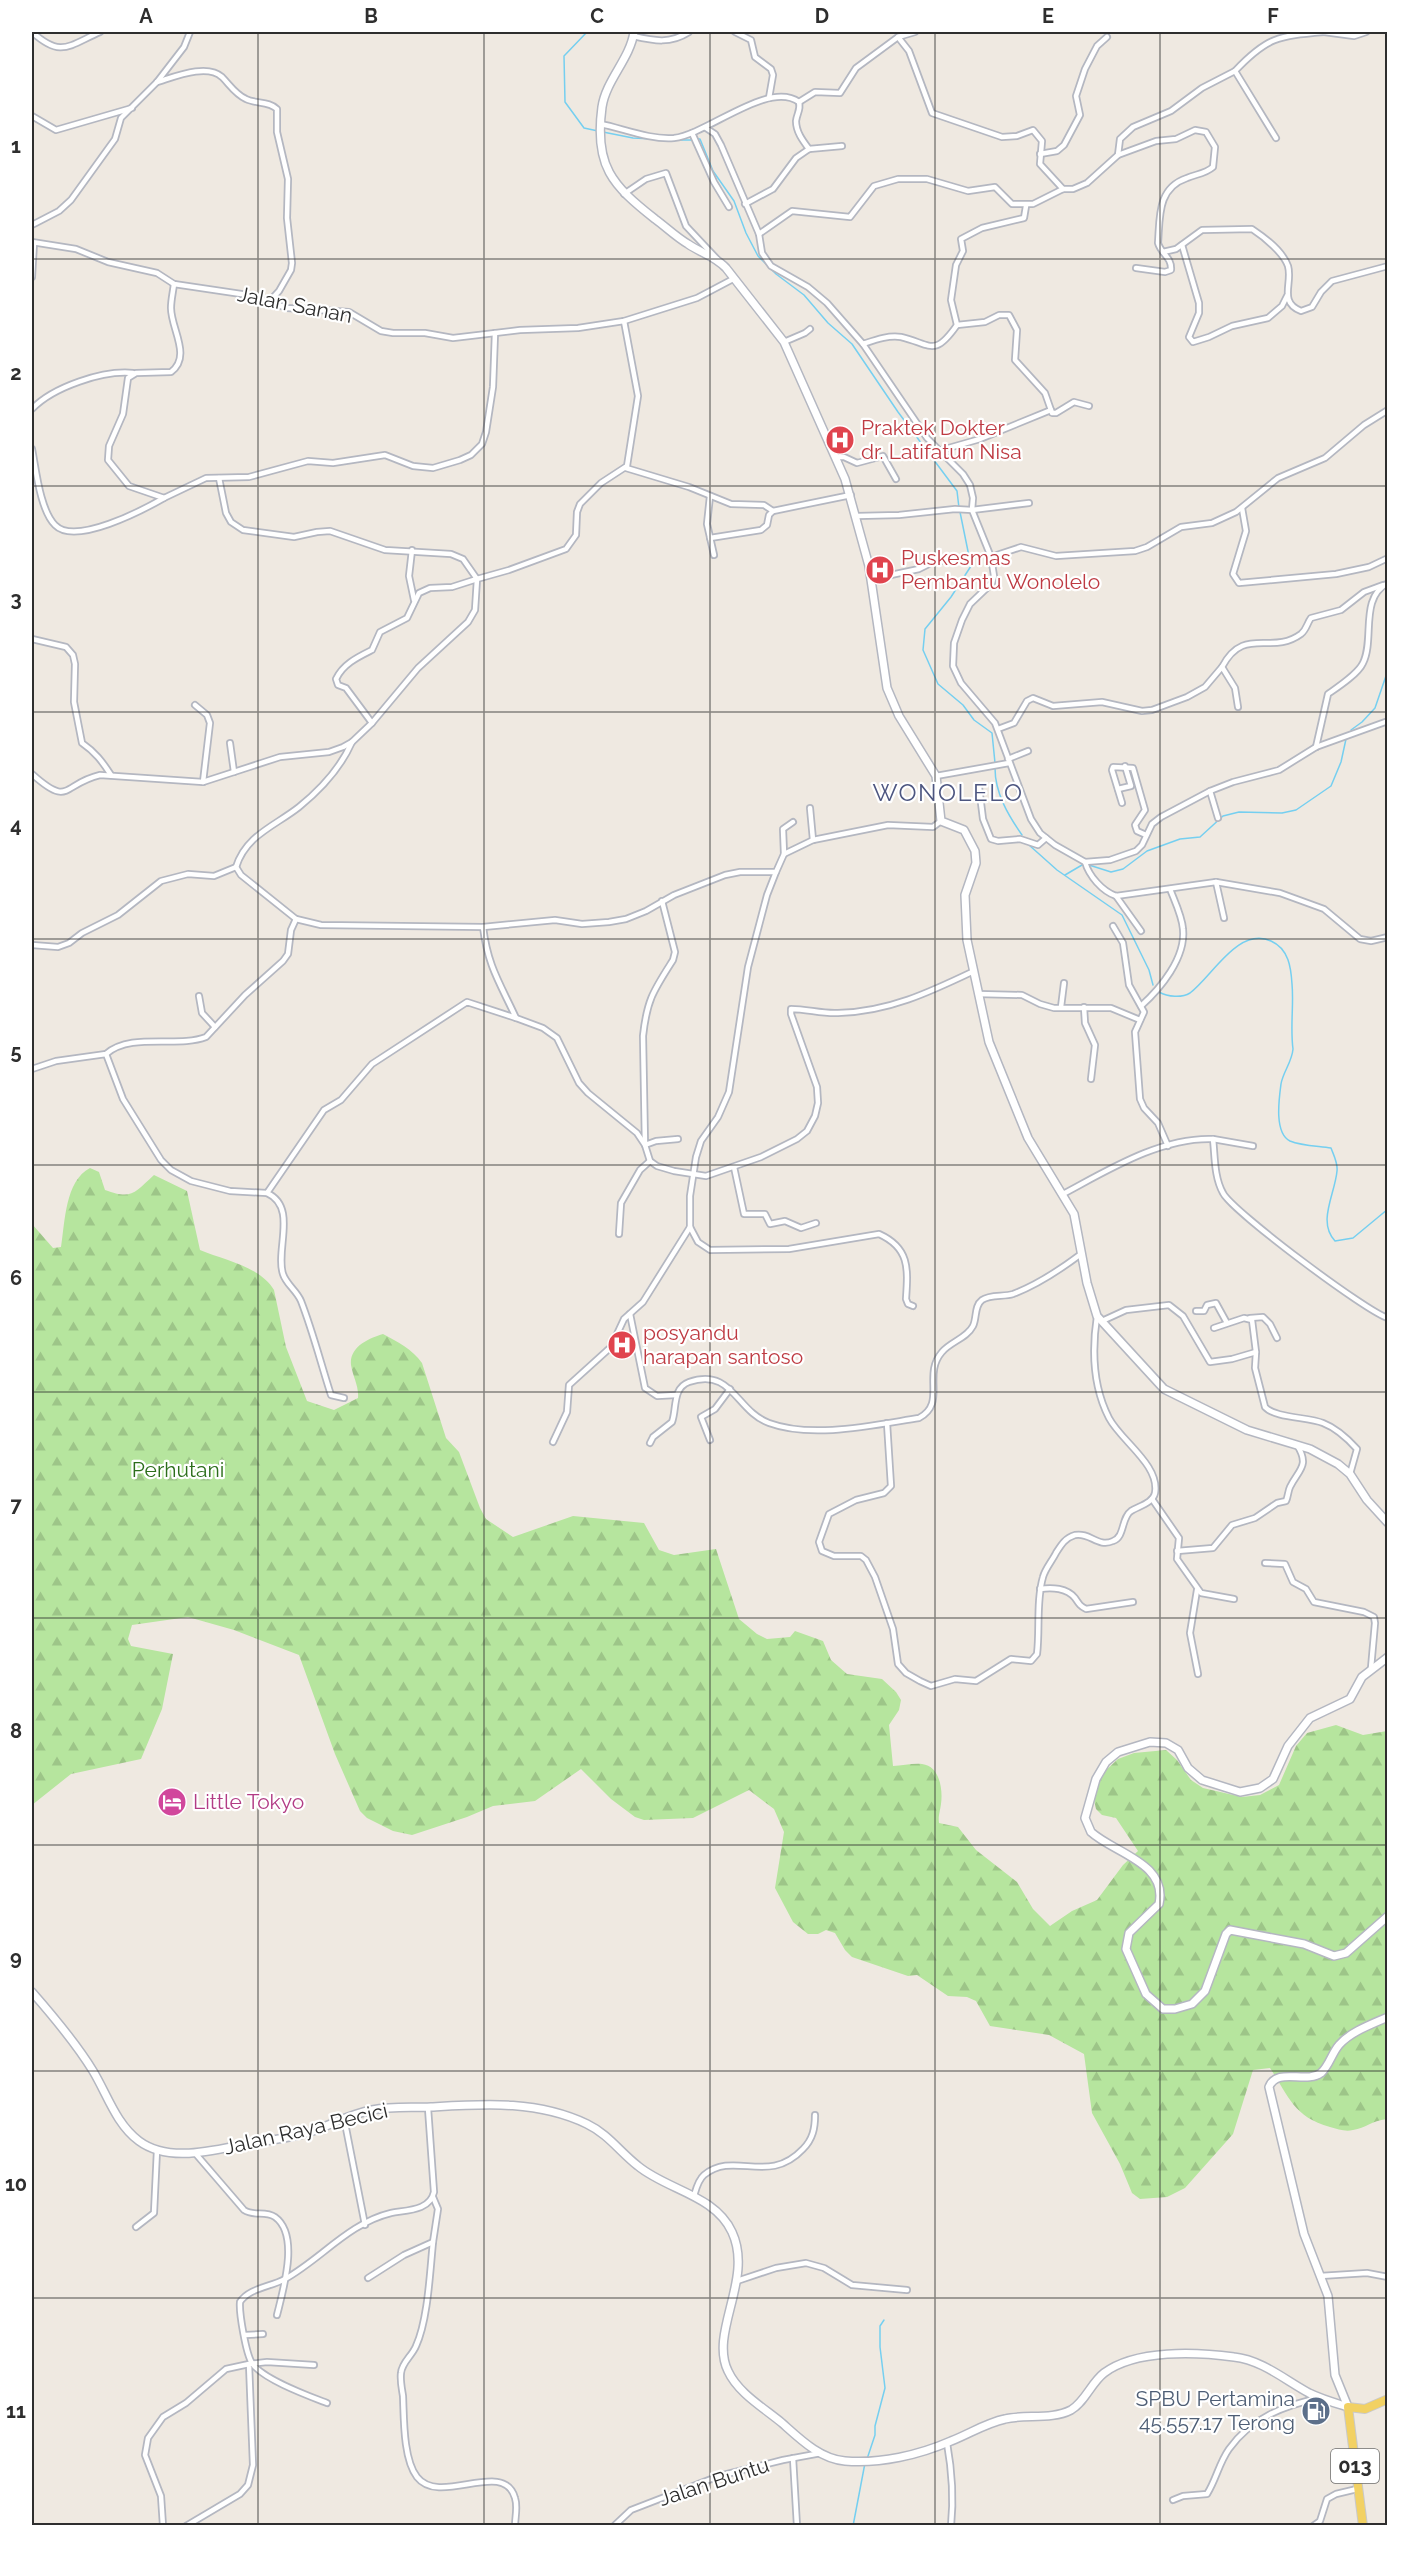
<svg xmlns="http://www.w3.org/2000/svg" width="1419" height="2557" viewBox="0 0 1419 2557" font-family="Raleway,sans-serif">
<style>
.forest{fill:url(#forest-firs)}
.lines{fill:none;stroke-linecap:round;stroke-linejoin:round}
.stream{stroke:#75cff0;stroke-width:1.5}
.minor-casing{stroke:#b4b7c1;stroke-width:8}
.secondary-casing{stroke:#b4b7c1;stroke-width:10}
.primary-casing{stroke:#c9c9c9;stroke-width:10}
.minor{stroke:#fff;stroke-width:4.5}
.secondary{stroke:#fff;stroke-width:7}
.primary{stroke:#f2d163;stroke-width:8}
.grid{fill:none;stroke:#2e2e2e;stroke-width:1.5;stroke-opacity:0.55}
.labels{text-anchor:middle;stroke-width:4.5;stroke-linejoin:round;paint-order:stroke}
.shield{fill:#fff;stroke:#6d6d6d;stroke-width:1.5}
.shield-label{font-size:20px;font-weight:bold;fill:#2e2e2e}
.street-label{font-size:21px;fill:#2e2e2e;stroke:#fff}
.health-label{font-size:21px;fill:#be3a42;stroke:#fff;text-anchor:start}
.park-label{font-size:21px;fill:#2c6e1b;stroke:#fff}
.hotel-label{font-size:21px;fill:#b23c85;stroke:#fff;text-anchor:start}
.service-label{font-size:21px;fill:#4e5e75;stroke:#fff;text-anchor:end}
.quarter-label{font-size:24px;letter-spacing:1.5px;fill:#4d5680;stroke:#fff}
.neatline{fill:none;stroke:#2e2e2e;stroke-width:2}
.grid-label{font-size:20px;text-anchor:middle;font-weight:bold;fill:#2e2e2e}
</style>
<defs>
<pattern id="forest-firs" width="22" height="20" patternUnits="userSpaceOnUse" patternTransform="scale(1.5)"><rect width="22" height="20" fill="#b6e59e"/><path d="M5 1l3.5 6h-7zM16 11l3.5 6h-7z" fill="#9dc588"/></pattern>
</defs>
<rect width="100%" height="100%" fill="#efe9e1"/>
<!-- forest -->
<path class="forest" d="M90,1168L99,1172L105,1190C132,1200 134,1193 154,1175L187,1191L200,1250C224,1260 261,1267 274,1290L286,1347L307,1401L334,1410L358,1398C359,1386 353,1377 351,1365C349,1347 369,1338 383,1334C398,1342 412,1349 422,1363L446,1438L459,1452L480,1508L486,1519L513,1537L573,1516L644,1523L659,1550L674,1555L716,1549L739,1619L757,1634L767,1639L790,1637L795,1631L823,1641L831,1660L847,1674L882,1679L896,1692L901,1700L899,1710L889,1725L893,1766C902,1766 913,1763 922,1764C940,1766 943,1790 941,1804C940,1812 938,1816 939,1823L958,1827L976,1850L1017,1882L1033,1909L1050,1926L1072,1911L1097,1900L1123,1865L1138,1851L1116,1818L1102,1815L1096,1809L1094,1800L1097,1781L1103,1773L1118,1759L1134,1753L1166,1750L1177,1760L1191,1780L1203,1788L1242,1797L1260,1795L1279,1785L1296,1746L1307,1733L1336,1725L1363,1735L1387,1731V2119C1371,2121 1366,2128 1353,2130C1345,2132 1338,2129 1330,2127C1294,2117 1289,2097 1270,2068L1253,2070L1233,2134L1185,2188L1167,2197L1140,2199L1132,2193L1120,2164L1092,2113L1084,2054L1049,2035L990,2026L976,2001L967,1997L948,1996L917,1975L908,1976L852,1957L845,1950L835,1933L826,1930L818,1934H808L793,1922L775,1888L784,1832L774,1809L749,1790L693,1818L644,1820L635,1817L611,1799L581,1769L535,1801L493,1806L467,1817L412,1835L393,1831L367,1818L360,1811L335,1754L299,1655L234,1630L188,1617L132,1625L128,1639L131,1646L173,1654L162,1709L141,1759L71,1774L32,1805V1224L53,1248L61,1247C65,1222 65,1181 90,1168Z"/>
<g class="lines">
<!-- stream -->
<g class="stream">
<polyline points="587,32 564,56 565,102 584,128 598,131"/>
<polyline points="603,132 633,138 654,139"/>
<polyline points="698,139 700,139 713,171 734,201 746,233 758,256 776,274 804,295 828,323 852,344 898,412 957,491 959,508"/>
<polyline points="668,140 693,140"/>
<polyline points="960,512 971,566 951,597 925,629 923,650 938,684 963,705 974,720 992,733 995,763"/>
<polyline points="1351,730 1362,722 1375,708 1388,670"/>
<path d="M995,768C995,793 1008,815 1022,835"/>
<polyline points="1029,845 1057,870 1122,915 1149,970 1153,985"/>
<polyline points="1089,865 1111,872 1123,869 1147,851 1180,839 1200,837 1223,816 1239,812 1282,813 1296,810 1331,786 1341,762 1346,739"/>
<polyline points="1065,875 1082,865"/>
<path d="M1159,992C1168,997 1182,998 1190,993C1212,977 1238,926 1271,941C1289,949 1291,968 1292,984C1294,1005 1290,1027 1293,1049C1292,1062 1283,1072 1281,1084C1279,1099 1274,1133 1290,1141C1302,1146 1318,1146 1331,1148C1334,1156 1338,1163 1337,1171C1335,1194 1317,1222 1335,1241L1353,1238L1388,1209"/>
<polyline points="867,2459 875,2435 875,2426 885,2388 880,2347 880,2326 884,2320"/>
<polyline points="853,2526 865,2463"/>
</g>
<!-- minor casing -->
<g class="minor-casing">
<g id="minor">
<path d="M32,32C61,58 68,46 100,32"/>
<polyline points="735,32 751,40 755,57 771,69 773,75 769,98"/>
<polyline points="1324,32 1354,36 1366,32"/>
<path d="M633,36C655,41 670,44 689,32"/>
<polyline points="898,37 909,51 932,113 1002,137 1017,136 1033,130 1042,141 1040,164 1063,189"/>
<path d="M1235,71C1267,37 1278,36 1324,32"/>
<path d="M157,82C174,77 207,63 222,77C230,85 235,94 246,99C256,104 269,101 277,109V132L288,179L287,218L292,263L291,270L279,291L268,303"/>
<polyline points="799,102 815,92 840,93 856,68 898,37 915,32"/>
<path d="M799,102C801,110 797,113 796,121C796,132 803,141 809,149"/>
<polyline points="32,116 56,130 132,108"/>
<path d="M601,124C624,129 651,140 674,138C708,134 768,80 799,102"/>
<polyline points="706,128 715,134 721,145 759,234 762,253 771,266 808,287 827,303 863,344 927,438 963,474 970,485 973,498 972,510 991,557 994,576 992,583 970,604 962,620 954,643 953,666 961,683 995,723 1031,819 1040,833 1055,845 1085,862 1110,860 1136,851 1142,845 1152,824 1161,817 1210,791 1233,782 1279,770 1316,747 1388,721"/>
<polyline points="692,133 714,182 729,207"/>
<polyline points="1040,154 1057,151 1064,145 1080,115 1076,96 1085,69 1097,46 1107,37"/>
<path d="M1118,155L1156,141L1176,139L1195,130L1206,132L1215,147L1213,167C1205,174 1196,174 1187,178C1157,188 1160,217 1158,243C1161,254 1172,257 1171,270L1165,272L1136,268"/>
<polyline points="624,194 646,179 666,173 686,226 717,259"/>
<polyline points="745,204 773,189 796,158 809,149 842,146"/>
<polyline points="32,225 59,211 71,200 115,139 121,118 157,82 184,47 190,32"/>
<polyline points="759,234 792,211 850,217 874,186 898,179 927,179 968,191 995,187 1012,204 1033,204 1063,189 1073,189 1087,183 1118,155 1120,139 1133,127 1171,111 1202,88 1235,71 1276,138"/>
<polyline points="32,242 76,249 108,262 157,273 174,284 248,295 287,308 349,312 381,331 393,333 425,333 453,338 520,330 578,328 624,321 697,298 733,279"/>
<polyline points="1182,245 1199,303 1199,313 1189,337 1193,342 1209,337 1232,326 1268,318 1282,306 1287,296"/>
<path d="M1163,252L1176,249L1202,230L1252,229C1264,237 1283,252 1288,266C1293,283 1278,302 1301,311L1312,307L1321,292L1332,281L1388,266"/>
<polyline points="32,277 34,243"/>
<path d="M174,284C173,292 171,300 171,308C171,329 192,356 171,372L136,373L128,378L123,414L109,446L108,460L129,486L164,498L206,478L249,477L308,461L333,463L385,455L413,466L433,468L460,460L471,455L482,444L486,432L493,387L495,333"/>
<polyline points="957,325 985,322 999,315 1009,315 1017,330 1015,360 1045,393 1052,413 1056,413 1074,402 1089,406"/>
<polyline points="784,342 805,333 810,329"/>
<path d="M863,344C875,340 888,335 901,337C931,344 934,358 957,325L951,300L956,265L963,251L961,239L982,228L1024,218L1026,206"/>
<path d="M32,409C53,387 103,370 133,373"/>
<path d="M32,449C36,469 40,510 55,525C75,546 143,510 164,498"/>
<polyline points="938,451 980,439 1051,410"/>
<polyline points="836,457 844,457 857,463 883,456 896,479"/>
<polyline points="626,468 689,487 731,504 764,505 773,511"/>
<path d="M219,478L226,513L231,522L243,530L294,537L317,532L330,531L385,550L451,554L463,559L477,579L452,587L430,588L419,593L407,618L380,632L372,650C358,657 343,664 336,679L338,685L346,688L372,723"/>
<polyline points="710,496 707,524 714,555"/>
<polyline points="1242,508 1246,531 1233,574 1239,583 1336,574 1369,567 1388,558"/>
<polyline points="857,516 899,515 955,509 972,510 1029,503"/>
<polyline points="710,538 761,530 767,525 769,515 773,511 851,495"/>
<polyline points="412,550 409,576 414,600"/>
<polyline points="991,557 1021,547 1056,556 1135,551 1147,547 1181,527 1212,523 1236,512 1278,478 1325,458 1364,425 1388,410"/>
<polyline points="872,579 919,569 931,563 944,560"/>
<path d="M32,639L66,647L73,655L75,664L74,702L82,743C95,752 102,761 111,775"/>
<polyline points="195,705 207,715 210,723 203,782"/>
<path d="M1238,707L1235,688L1222,667C1244,625 1271,656 1301,634C1307,629 1307,623 1311,618L1341,610L1364,592L1383,585"/>
<polyline points="998,729 1014,723 1027,701 1033,698 1053,706 1102,702 1142,711 1152,710 1187,697 1205,687 1222,667"/>
<polyline points="230,743 234,772"/>
<path d="M1316,747L1328,694C1338,687 1358,674 1363,663C1375,639 1359,598 1388,583"/>
<polyline points="1008,759 1028,751"/>
<path d="M32,774C70,808 62,784 100,775L203,782L280,757L329,752L343,747L352,742L372,723L418,668L468,622L475,610L477,579L509,570L566,549L576,535L577,512L580,504L601,483L627,466L638,396L624,321"/>
<polyline points="936,776 1009,763"/>
<polyline points="979,787 983,819 991,839 998,841 1020,839 1038,845 1046,838"/>
<polyline points="1118,789 1131,786 1125,766"/>
<polyline points="1210,791 1218,818"/>
<polyline points="1122,803 1112,770 1113,767 1133,768 1145,810 1135,825 1137,831 1146,835"/>
<polyline points="810,808 813,840"/>
<polyline points="784,854 783,829 793,822"/>
<path d="M1085,862C1089,876 1102,891 1116,896L1216,882L1280,893L1324,909L1360,939L1371,941L1388,937"/>
<polyline points="236,867 241,875 296,919 321,925 483,927 555,920 582,924 609,922 626,919 646,911 674,895 725,875 740,872 776,872 784,854 813,840 888,825 933,827 941,821"/>
<path d="M776,872L767,895L748,967L729,1092L718,1117L701,1141L696,1157L690,1196V1227L698,1242L710,1250L789,1249L879,1234C910,1248 908,1269 906,1299L908,1304L913,1306"/>
<polyline points="1216,882 1224,918"/>
<polyline points="1116,896 1141,931"/>
<path d="M662,901L675,952L673,960C654,990 647,999 643,1036L645,1145L656,1141L678,1139"/>
<polyline points="1113,926 1123,943 1129,985 1144,1012 1135,1032 1140,1099 1144,1108 1158,1123 1168,1146"/>
<path d="M483,927C488,967 500,983 516,1018L543,1028L557,1038L579,1083L588,1093L637,1133L645,1145L650,1161L657,1166L674,1171L706,1176L761,1157L797,1139L807,1131L815,1116L818,1103L817,1087L791,1014V1009C807,1009 822,1014 838,1013C888,1012 930,992 974,971"/>
<path d="M32,945L58,947L69,943L82,933L118,915L161,881L188,874L214,876L236,867C246,835 275,826 299,807C320,790 341,767 352,742"/>
<polyline points="978,994 1022,995 1040,1004 1054,1008 1111,1008 1140,1020"/>
<polyline points="199,996 202,1013 215,1027"/>
<path d="M1141,1006C1160,989 1186,958 1183,929C1182,916 1175,902 1170,889"/>
<polyline points="1061,1007 1064,983"/>
<polyline points="1084,1007 1085,1023 1095,1045 1091,1079"/>
<polyline points="106,1054 123,1099 161,1160 171,1170 191,1181 230,1191 267,1193 324,1110 341,1100 372,1064 467,1002 516,1018"/>
<path d="M32,1069L56,1061L106,1054C131,1032 178,1048 206,1037L245,995L283,961L288,954L291,930L296,919"/>
<polyline points="1213,1139 1253,1146"/>
<polyline points="734,1167 744,1214 765,1214 770,1224 785,1221 801,1228 816,1223"/>
<path d="M267,1193C298,1207 275,1250 283,1274C286,1284 297,1291 301,1301C313,1332 321,1364 331,1395L344,1398"/>
<path d="M1063,1194C1108,1170 1161,1137 1213,1139C1215,1156 1214,1177 1223,1193C1232,1211 1368,1313 1388,1318"/>
<polyline points="619,1234 621,1203 640,1170 650,1161"/>
<polyline points="1196,1311 1204,1311 1207,1305 1216,1303 1227,1323"/>
<polyline points="630,1314 645,1388 657,1396 676,1395"/>
<polyline points="1250,1318 1263,1317 1270,1324 1277,1338"/>
<polyline points="1102,1321 1126,1310 1169,1305 1183,1316 1210,1362 1232,1359 1256,1352"/>
<path d="M1214,1328L1244,1318L1252,1320L1256,1352L1255,1368L1265,1407C1275,1418 1308,1417 1323,1423C1336,1428 1348,1439 1357,1449L1350,1474"/>
<path d="M887,1423L891,1486L884,1493L856,1500L829,1514L819,1542L822,1551L834,1556H861L866,1560L875,1577L893,1629L898,1664L906,1673L920,1681L931,1686L955,1679L976,1681L1011,1659L1031,1661L1037,1654C1040,1630 1036,1601 1043,1577C1045,1569 1052,1561 1056,1553C1061,1545 1065,1538 1075,1535C1090,1532 1098,1548 1113,1541C1125,1537 1121,1518 1131,1511C1139,1506 1153,1503 1155,1493C1160,1465 1121,1441 1109,1418C1093,1387 1092,1349 1097,1316"/>
<polyline points="710,1440 701,1417 715,1409 730,1389"/>
<polyline points="553,1442 567,1412 569,1385 611,1347 624,1319 643,1302 690,1227"/>
<path d="M650,1443L653,1437L672,1422C677,1409 672,1388 689,1382C732,1367 736,1411 769,1423C812,1439 874,1425 919,1418C947,1403 922,1375 942,1352C950,1342 967,1338 973,1326C977,1318 974,1306 982,1300C990,1294 1004,1297 1013,1294C1037,1285 1061,1269 1081,1254"/>
<polyline points="1152,1499 1179,1538 1177,1559 1201,1593 1234,1599"/>
<path d="M1177,1551L1213,1548L1232,1525L1255,1518L1277,1503L1286,1501C1288,1497 1288,1491 1290,1487C1299,1469 1310,1466 1297,1445"/>
<polyline points="1265,1563 1285,1564 1293,1582 1306,1589 1314,1602 1364,1612 1374,1617 1375,1623 1371,1668"/>
<path d="M1040,1589C1052,1587 1067,1588 1075,1598C1079,1604 1080,1606 1086,1609L1133,1602"/>
<polyline points="1197,1590 1190,1633 1198,1674"/>
<polyline points="344,2118 365,2225"/>
<path d="M195,2153L244,2210C254,2217 265,2210 275,2217C300,2235 283,2290 277,2315"/>
<path d="M694,2196C696,2189 698,2180 704,2175C735,2150 768,2186 803,2149C813,2139 815,2128 815,2115"/>
<polyline points="136,2227 154,2213 157,2150"/>
<path d="M433,2242C430,2271 428,2320 416,2346C412,2356 402,2362 401,2373C400,2381 402,2389 403,2396C404,2417 403,2459 417,2477C440,2507 504,2458 515,2498C518,2507 515,2517 515,2526"/>
<polyline points="1320,2276 1367,2273 1388,2277"/>
<polyline points="368,2278 404,2255 433,2242 438,2209 433,2197"/>
<polyline points="737,2281 776,2268 806,2263 824,2268 852,2285 907,2290"/>
<polyline points="245,2335 263,2334"/>
<path d="M327,2403C309,2396 262,2379 252,2363C246,2354 239,2313 240,2302C249,2288 270,2287 285,2279C321,2259 349,2223 391,2213C406,2210 430,2211 434,2192L428,2108"/>
<path d="M947,2443C952,2471 954,2497 951,2526"/>
<polyline points="793,2458 797,2526"/>
<path d="M1173,2500L1183,2496L1207,2494C1216,2480 1219,2463 1229,2449C1251,2418 1285,2405 1320,2398"/>
<polyline points="163,2526 161,2496 145,2455 148,2438 163,2417 186,2403 226,2369 249,2364"/>
<polyline points="186,2526 240,2494 248,2485 253,2465 249,2364 267,2362 314,2365"/>
<polyline points="614,2526 631,2510 719,2476 783,2460 821,2453"/>
<polyline points="1313,2526 1320,2521 1327,2499 1336,2494 1357,2489"/>
</g>
</g>
<!-- secondary casing -->
<g class="secondary-casing">
<g id="secondary">
<path d="M634,32C630,59 606,80 602,107C594,166 612,185 655,219C666,227 676,237 688,244C701,253 715,256 726,268L784,342L845,479L869,566L887,688L899,716L936,776L941,821L964,830L975,851L976,863L965,895L967,940L989,1042L1028,1138L1074,1214L1087,1283L1097,1316L1164,1389L1247,1430L1310,1449L1338,1464L1350,1474L1367,1500L1388,1523"/>
<path d="M1388,1657L1362,1677L1350,1699L1310,1718L1288,1746L1273,1779L1260,1788L1240,1792L1202,1780L1188,1768L1178,1750L1166,1743L1150,1742L1118,1752L1106,1762L1096,1779L1085,1818L1091,1832C1114,1853 1168,1863 1159,1904L1129,1933L1126,1949L1146,1994L1163,2009H1175L1192,2004L1205,1991L1226,1934L1230,1930L1304,1944L1334,1956L1346,1953L1388,1916"/>
<path d="M32,1992C53,2016 76,2043 93,2071C107,2094 116,2124 139,2141C170,2164 217,2149 252,2143C271,2140 291,2138 310,2132C331,2125 350,2114 372,2110C392,2106 411,2108 431,2107C484,2104 537,2100 587,2124C608,2134 620,2152 638,2166C667,2190 715,2195 732,2232C754,2279 709,2332 728,2371C738,2393 764,2408 782,2423C800,2439 820,2459 845,2461C880,2464 919,2455 951,2441C969,2434 986,2423 1005,2419C1025,2414 1052,2420 1071,2410C1085,2402 1091,2383 1104,2373C1136,2349 1197,2352 1234,2357C1262,2360 1285,2380 1309,2393C1321,2399 1335,2403 1348,2407"/>
<path d="M1348,2407L1335,2375L1328,2296L1304,2234L1269,2087C1277,2067 1306,2084 1321,2073C1329,2066 1332,2053 1339,2045C1350,2032 1372,2024 1388,2017"/>
</g>
</g>
<!-- primary casing -->
<g class="primary-casing">
<polyline id="primary" points="1363,2526 1348,2407 1365,2409 1388,2399"/>
</g>
<!-- minor -->
<use href="#minor" class="minor"/>
<!-- secondary -->
<use href="#secondary" class="secondary"/>
<!-- primary -->
<use href="#primary" class="primary"/>
</g>
<!-- grid -->
<path class="grid" d="M258,32V2526M484,32V2526M710,32V2526M935,32V2526M1160,32V2526M32,259H1388M32,486H1388M32,712H1388M32,939H1388M32,1165H1388M32,1392H1388M32,1618H1388M32,1845H1388M32,2071H1388M32,2298H1388"/>
<!-- icons -->
<defs>
<g id="hospital-disc" transform="scale(1.5)"><circle r="9.5" fill="#e0444e" stroke="#fff"/><path d="M-5-5h3v3.5h4V-5h3V5h-3V1.5h-4V5h-3Z" fill="#fff"/></g>
<g id="hotel-disc" transform="scale(1.5)"><circle r="9.5" fill="#d1479c" stroke="#fff"/><path d="M-6-4.5h1.5V1H6V5H4.5V3h-9V5H-6ZM-4 0a1.8 1.8 0 1 1 3.6 0ZM.5 0V-2.5h3Q6-2.5 6 0Z" fill="#fff"/></g>
<g id="fuel-disc" transform="scale(1.5)"><circle r="9.5" fill="#5c6f8a" stroke="#fff"/><path d="M-5.5-6h7V0h2V4h1.3V-2.5L3-4.5l.8-.8L6-3V5H2.5V1h-1V6h-7ZM-4.2-4.7v3.2H.2V-4.7Z" fill="#fff"/></g>
</defs>
<g fill-rule="evenodd">
<use href="#hospital-disc" x="840" y="440"/>
<use href="#hospital-disc" x="880" y="570"/>
<use href="#hospital-disc" x="622" y="1345"/>
<use href="#hotel-disc" x="172" y="1802"/>
<use href="#fuel-disc" x="1316" y="2411"/>
</g>
<g class="labels">
<!-- shield labels -->
<rect class="shield" x="1331" y="2449" width="48" height="34" rx="4.5"/>
<g class="shield-label">
<text x="1355" y="2473">013</text>
</g>
<!-- street labels -->
<g class="street-label">
<text transform="translate(295 305) rotate(11)" y="7">Jalan Sanan</text>
<text transform="translate(306 2129) rotate(-13)" y="7">Jalan Raya Becici</text>
<text transform="translate(714 2482) rotate(-18)" y="7">Jalan Buntu</text>
</g>
<!-- health labels -->
<g class="health-label">
<text x="861" y="435">Praktek Dokter<tspan x="861" dy="24">dr. Latifatun Nisa</tspan></text>
<text x="901" y="565">Puskesmas<tspan x="901" dy="24">Pembantu Wonolelo</tspan></text>
<text x="643" y="1340">posyandu<tspan x="643" dy="24">harapan santoso</tspan></text>
</g>
<!-- park labels -->
<g class="park-label">
<text x="178" y="1477">Perhutani</text>
</g>
<!-- hotel labels -->
<g class="hotel-label">
<text x="193" y="1809">Little Tokyo</text>
</g>
<!-- service labels -->
<g class="service-label">
<text x="1295" y="2406">SPBU Pertamina<tspan x="1295" dy="24">45.557.17 Terong</tspan></text>
</g>
<!-- quarter labels -->
<g class="quarter-label">
<text x="948" y="801">WONOLELO</text>
</g>
</g>
<!-- border -->
<rect width="1419" height="2557" fill="none" stroke="#ffffff" stroke-width="66"/>
<rect x="33" y="33" width="1353" height="2491" class="neatline"/>
<g class="grid-label">
<text x="146" y="23">A</text>
<text x="371" y="23">B</text>
<text x="597" y="23">C</text>
<text x="822" y="23">D</text>
<text x="1048" y="23">E</text>
<text x="1273" y="23">F</text>
<text x="16" y="153">1</text>
<text x="16" y="380">2</text>
<text x="16" y="606">3</text>
<text x="16" y="832">4</text>
<text x="16" y="1059">5</text>
<text x="16" y="1285">6</text>
<text x="16" y="1512">7</text>
<text x="16" y="1738">8</text>
<text x="16" y="1965">9</text>
<text x="16" y="2191">10</text>
<text x="16" y="2418">11</text>
</g>
</svg>
